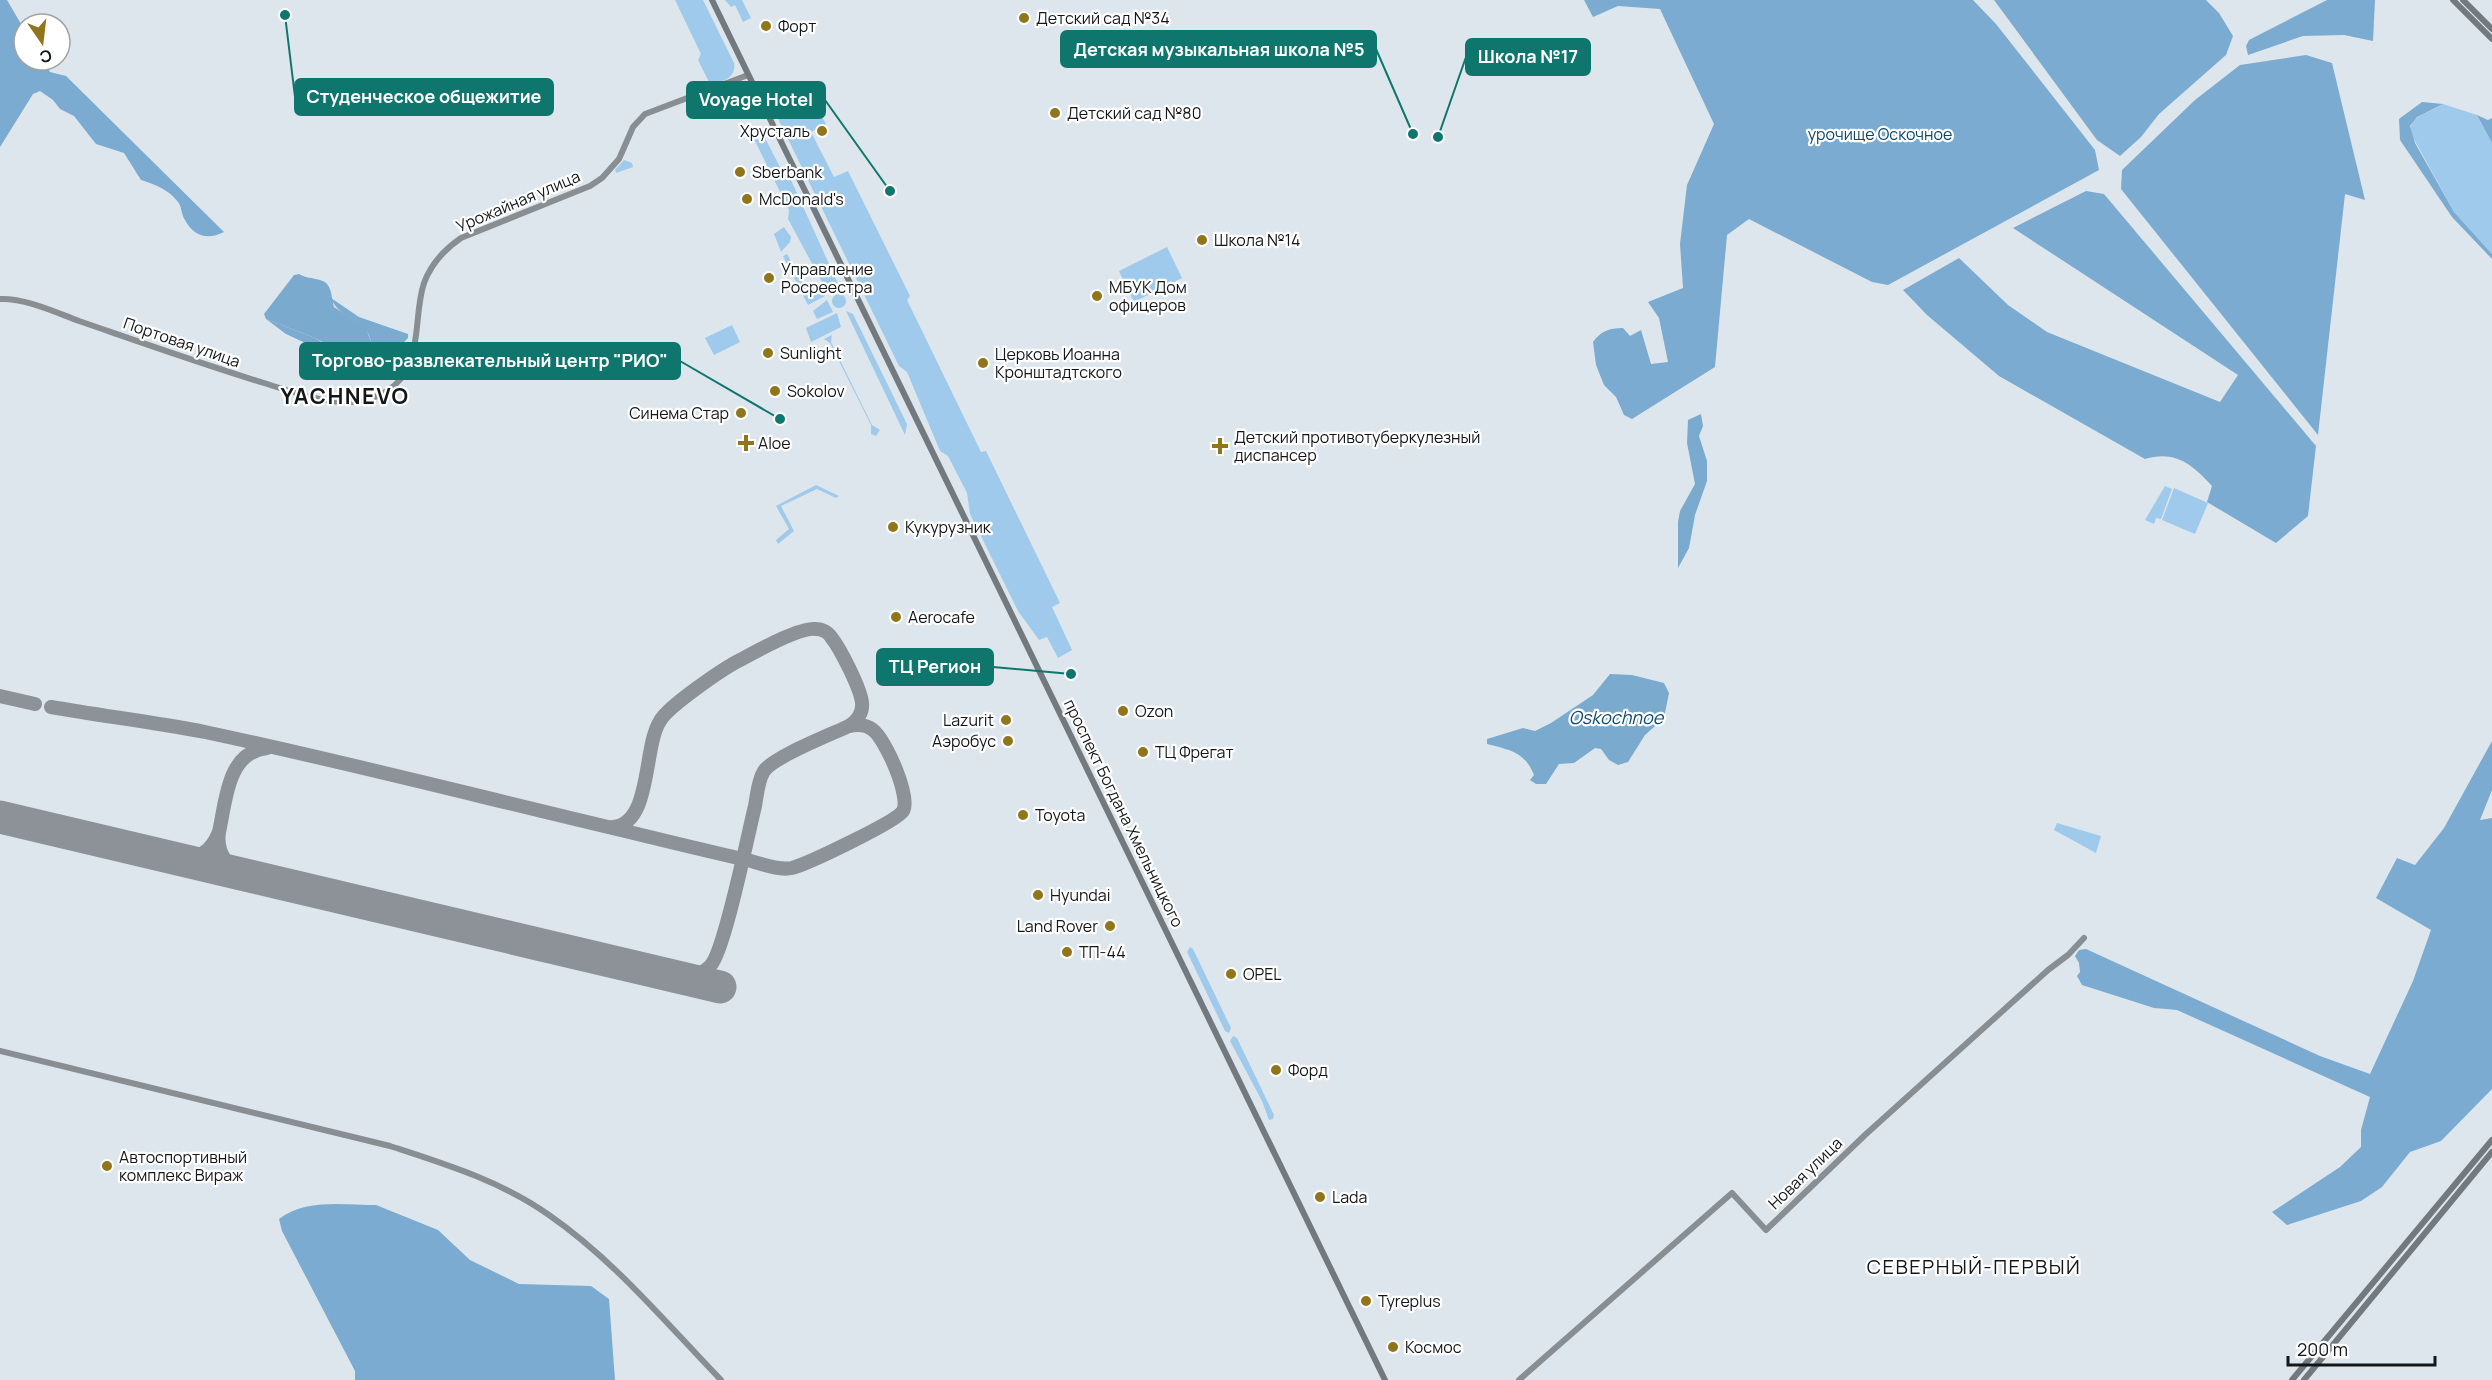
<svg xmlns="http://www.w3.org/2000/svg" width="2492" height="1380" viewBox="0 0 2492 1380" font-family="Manrope,sans-serif">
<style>
.green{fill:#9fcaec}
.forest{fill:#7babd0}
.water{fill:#7baacf}
.lines{fill:none;stroke-linecap:round;stroke-linejoin:round}
.taxiway{stroke:#8c9297;stroke-width:14}
.runway{stroke:#8c9297;stroke-width:33}
.secondary{stroke:#898e92;stroke-width:6}
.primary{stroke:#737a7f;stroke-width:6}
.poi-dot{fill:#90751a;stroke:#fff;stroke-width:2}
.labels{text-anchor:middle;stroke-width:4.5;stroke-linejoin:round;paint-order:stroke}
.poi-label{font-size:16px;fill:#141719;stroke:#fff;text-anchor:start}
.park-label{font-size:16px;fill:#0d476b;stroke:#fff}
.street-label{font-size:16px;fill:#141719;stroke:#fff}
.water-label{font-size:18px;font-style:italic;fill:#134b6f;stroke:#fff}
.quarter-label{font-size:20px;letter-spacing:1.5px;fill:#141719;stroke:#fff}
.district-label{font-size:22px;font-weight:bold;letter-spacing:1.5px;fill:#141719;stroke:#fff}
.leader{fill:none;stroke:#0f766e;stroke-width:2}
.callout-dot{fill:#0f766e;stroke:#fff;stroke-width:2}
.callout{fill:#0f766e;stroke:#0f766e;stroke-width:2}
.callout-label{font-size:18px;text-anchor:middle;font-weight:bold;fill:#fff}
</style>
<rect width="100%" height="100%" fill="#dee6ed"/>
<!-- green -->
<g class="green">
<path d="M675,0H703L734,63C737,77 721,85 709,82L698,60L701,54Z"/>
<polygon points="725,0 742,0 751,18 743,22 735,5 731,7"/>
<polygon points="773,81 782,87 790,83 807,115 818,110 826,124 811,132 834,177 848,171 910,296 907,300 981,452 986,451 1060,603 1052,607 1072,650 1058,658 1047,637 1039,640 1018,611 970,514 967,493 948,456 940,451 907,372 899,366 764,90 766,85"/>
<path d="M2443,104L2477,115L2492,143V254L2454,212L2410,132C2410,114 2432,112 2443,104Z"/>
<polygon points="752,135 760,141 765,138 782,171 791,180 839,286 837,291 829,295 788,219 789,210"/>
<polygon points="624,160 632,163 633,167 616,173 615,170"/>
<polygon points="784,227 791,237 790,242 781,252 774,234"/>
<polygon points="1167,247 1182,278 1134,302 1119,271"/>
<polygon points="787,254 806,289 816,285 825,296 808,305 783,256"/>
<circle cx="839" cy="301" r="7"/>
<polygon points="827,300 833,312 817,319 813,311"/>
<polygon points="846,311 853,314 907,424 905,435"/>
<polygon points="837,313 841,327 811,342 806,328"/>
<polygon points="732,325 740,342 714,355 705,338"/>
<polygon points="832,335 831,342 872,425 880,430 876,436 871,434 871,425 830,343 824,339"/>
<polygon points="816,485 839,496 836,498 817,489 781,506 794,531 778,544 776,540 789,529 776,506"/>
<polygon points="2165,486 2172,489 2161,519 2156,518 2154,524 2145,520"/>
<polygon points="2174,488 2208,503 2195,534 2162,520"/>
<polygon points="1110,789 1136,842 1135,844 1109,792"/>
<polygon points="2057,823 2101,836 2096,853 2054,830"/>
<polygon points="1145,863 1174,919 1173,922 1144,865"/>
<polygon points="1190,947 1193,949 1231,1028 1229,1033 1225,1031 1187,952"/>
<polygon points="1233,1036 1237,1038 1274,1115 1273,1119 1269,1120 1262,1101 1230,1041"/>
</g>
<!-- forest -->
<g class="forest">
<path d="M0,0H7L24,29V60H43L50,72L66,76L224,232C208,240 194,237 185,220C181,214 182,207 178,202C168,189 156,185 141,180L124,153L96,144L74,116L60,109L53,100L40,91L33,94L0,147Z"/>
<path d="M1584,0H1973L1996,24L2095,150L2099,170L1888,285L1872,282L1749,219L1727,235L1715,367L1632,419L1624,415L1616,397L1604,385L1596,365L1593,342C1601,331 1609,328 1623,328L1630,336L1641,330L1651,364L1668,362L1659,318L1648,302L1683,288L1680,244L1687,185L1714,124L1660,9L1618,6L1593,17Z"/>
<polygon points="1994,0 2206,0 2219,13 2233,36 2226,55 2159,114 2141,137 2120,156 2097,140"/>
<polygon points="2327,0 2375,0 2373,41 2344,35 2303,36 2248,55 2246,46 2249,40"/>
<polygon points="2306,55 2332,63 2365,200 2345,194 2318,435 2121,189 2122,170 2195,100 2240,65"/>
<polygon points="2422,102 2443,104 2417,117 2410,126 2415,143 2454,212 2492,254 2492,259 2452,217 2400,140 2399,119"/>
<polygon points="2477,115 2488,120 2492,118 2492,143"/>
<path d="M2086,191L2104,194L2316,446L2308,516L2276,543L2207,502L2212,486C2192,464 2175,450 2145,459L1999,376L1927,315L1903,290L1959,258L2008,305L2047,332L2220,402L2238,375L2013,228Z"/>
<path d="M331,298L359,317L408,334V338L395,351H379L346,362L286,334L266,319L315,338L336,351L372,349C371,317 340,322 331,298Z"/>
<polygon points="2492,741 2492,790 2480,820 2492,818 2492,1089 2441,1141 2410,1152 2382,1187 2361,1201 2287,1225 2272,1212 2340,1167 2361,1147 2361,1130 2370,1097 2177,1010 2154,1008 2082,985 2077,976 2080,972 2079,963 2075,956 2079,950 2086,949 2320,1056 2370,1074 2413,981 2431,930 2376,898 2397,858 2415,865 2444,828"/>
<path d="M376,1205L438,1230L470,1260L519,1284L591,1286L609,1299L615,1380H355V1371L282,1231L279,1219C306,1198 344,1205 376,1205Z"/>
</g>
<!-- water -->
<g class="water">
<path d="M299,274C308,280 325,277 329,287C332,293 332,300 334,307L365,327L371,341L377,345L374,350H360L345,354L315,338L266,319L264,314L294,275Z"/>
<polygon points="1701,414 1703,426 1699,436 1707,461 1707,481 1695,515 1689,548 1678,568 1678,522 1680,511 1695,484 1687,443 1688,420"/>
<path d="M1610,674L1632,675L1664,683L1669,693L1664,718L1645,735L1628,762L1618,765L1609,760L1601,749L1595,748L1574,763L1559,764L1546,784H1536L1530,780L1534,775C1525,752 1510,750 1487,744V739L1523,728L1535,731L1551,723L1593,695Z"/>
</g>
<g class="lines">
<!-- taxiway -->
<g class="taxiway">
<polyline points="0,696 35,704"/>
<path d="M51,707C102,716 154,722 205,732C346,762 485,798 625,831C666,841 707,851 747,860C760,863 778,871 792,868C807,864 896,822 903,811C911,797 886,740 873,730C866,724 858,724 849,726C832,734 773,757 764,771C758,780 757,795 755,806C748,834 725,949 711,965C702,975 691,977 678,977"/>
<path d="M613,827C652,824 643,747 660,721C667,707 724,668 740,660C755,652 799,627 816,629C822,629 828,632 831,637C840,648 861,689 862,703C863,713 857,721 849,726"/>
<path d="M173,858C193,861 210,854 218,834"/>
<path d="M244,875C226,866 216,852 219,832C226,801 227,752 267,748"/>
</g>
<!-- runway -->
<polyline class="runway" points="0,817 720,987"/>
<!-- secondary -->
<g class="secondary">
<path d="M0,299C25,298 55,312 79,321C140,342 202,364 264,383C290,391 316,401 344,402C358,403 374,399 387,391C425,367 412,319 424,283C431,264 445,249 461,238L590,186L602,178L619,159L633,127L645,114L748,75"/>
<path d="M0,1051L390,1146C445,1164 501,1181 549,1215C614,1260 666,1323 721,1380"/>
<polyline points="1519,1380 1732,1193 1766,1230 1865,1135 2048,970 2068,955 2084,938"/>
</g>
<!-- primary -->
<g class="primary">
<polyline points="712,0 1385,1380"/>
<polyline points="2453,0 2492,39"/>
<polyline points="2463,0 2492,29"/>
<polyline points="2292,1380 2492,1140"/>
<polyline points="2304,1380 2492,1152"/>
</g>
</g>
<!-- markers -->
<g class="poi-dot">
<circle cx="1024" cy="18" r="6"/>
<circle cx="766" cy="26" r="6"/>
<circle cx="1055" cy="113" r="6"/>
<circle cx="822" cy="131" r="6"/>
<circle cx="740" cy="172" r="6"/>
<circle cx="747" cy="199" r="6"/>
<circle cx="1202" cy="240" r="6"/>
<circle cx="769" cy="278" r="6"/>
<circle cx="1097" cy="296" r="6"/>
<circle cx="768" cy="353" r="6"/>
<circle cx="983" cy="363" r="6"/>
<circle cx="775" cy="391" r="6"/>
<circle cx="741" cy="413" r="6"/>
<path d="M743 434h6v6h6v6h-6v6h-6v-6h-6v-6h6z"/>
<path d="M1217 437h6v6h6v6h-6v6h-6v-6h-6v-6h6z"/>
<circle cx="893" cy="527" r="6"/>
<circle cx="896" cy="617" r="6"/>
<circle cx="1123" cy="711" r="6"/>
<circle cx="1006" cy="720" r="6"/>
<circle cx="1008" cy="741" r="6"/>
<circle cx="1143" cy="752" r="6"/>
<circle cx="1023" cy="815" r="6"/>
<circle cx="1038" cy="895" r="6"/>
<circle cx="1110" cy="926" r="6"/>
<circle cx="1067" cy="952" r="6"/>
<circle cx="1231" cy="974" r="6"/>
<circle cx="1276" cy="1070" r="6"/>
<circle cx="107" cy="1166" r="6"/>
<circle cx="1320" cy="1197" r="6"/>
<circle cx="1366" cy="1301" r="6"/>
<circle cx="1393" cy="1347" r="6"/>
</g>
<g class="labels">
<!-- poi labels -->
<g class="poi-label">
<text x="1036" y="24">Детский сад №34</text>
<text x="778" y="32">Форт</text>
<text x="1067" y="119">Детский сад №80</text>
<text x="810" y="137" text-anchor="end">Хрусталь</text>
<text x="752" y="178">Sberbank</text>
<text x="759" y="205">McDonald's</text>
<text x="1214" y="246">Школа №14</text>
<text x="781" y="275">Управление<tspan x="781" dy="18">Росреестра</tspan></text>
<text x="1109" y="293">МБУК Дом<tspan x="1109" dy="18">офицеров</tspan></text>
<text x="780" y="359">Sunlight</text>
<text x="995" y="360">Церковь Иоанна<tspan x="995" dy="18">Кронштадтского</tspan></text>
<text x="787" y="397">Sokolov</text>
<text x="729" y="419" text-anchor="end">Синема Стар</text>
<text x="1234" y="443">Детский противотуберкулезный<tspan x="1234" dy="18">диспансер</tspan></text>
<text x="758" y="449">Aloe</text>
<text x="905" y="533">Кукурузник</text>
<text x="908" y="623">Aerocafe</text>
<text x="1135" y="717">Ozon</text>
<text x="994" y="726" text-anchor="end">Lazurit</text>
<text x="996" y="747" text-anchor="end">Аэробус</text>
<text x="1155" y="758">ТЦ Фрегат</text>
<text x="1035" y="821">Toyota</text>
<text x="1050" y="901">Hyundai</text>
<text x="1098" y="932" text-anchor="end">Land Rover</text>
<text x="1079" y="958">ТП-44</text>
<text x="1243" y="980">OPEL</text>
<text x="1288" y="1076">Форд</text>
<text x="119" y="1163">Автоспортивный<tspan x="119" dy="18">комплекс Вираж</tspan></text>
<text x="1332" y="1203">Lada</text>
<text x="1378" y="1307">Tyreplus</text>
<text x="1405" y="1353">Космос</text>
</g>
<!-- park labels -->
<g class="park-label">
<text x="1880" y="140">урочище Оскочное</text>
</g>
<!-- street labels -->
<g class="street-label">
<text transform="translate(518 201) rotate(-23)" y="6">Урожайная улица</text>
<text transform="translate(182 342) rotate(19)" y="6">Портовая улица</text>
<text transform="translate(1124 813) rotate(64)" y="6">проспект Богдана Хмельницкого</text>
<text transform="translate(1805 1173) rotate(-44)" y="6">Новая улица</text>
</g>
<!-- water labels -->
<g class="water-label">
<text x="1616" y="724">Oskochnoe</text>
</g>
<!-- quarter labels -->
<g class="quarter-label">
<text x="1974" y="1274">СЕВЕРНЫЙ-ПЕРВЫЙ</text>
</g>
<!-- district labels -->
<g class="district-label">
<text x="345" y="404">YACHNEVO</text>
</g>
</g>
<!-- callouts -->
<path class="leader" d="M1413 134L1376 49M1438 137L1466 57M285 15L295 97M890 191L825 100M780 419L680 361M1071 674L993 667"/>
<g class="callout-dot">
<circle cx="1413" cy="134" r="6"/>
<circle cx="1438" cy="137" r="6"/>
<circle cx="285" cy="15" r="6"/>
<circle cx="890" cy="191" r="6"/>
<circle cx="780" cy="419" r="6"/>
<circle cx="1071" cy="674" r="6"/>
</g>
<g class="callout">
<rect x="1061" y="31" width="315" height="36" rx="6"/>
<rect x="1466" y="39" width="124" height="36" rx="6"/>
<rect x="295" y="79" width="258" height="36" rx="6"/>
<rect x="687" y="82" width="138" height="36" rx="6"/>
<rect x="300" y="343" width="380" height="36" rx="6"/>
<rect x="877" y="649" width="116" height="36" rx="6"/>
</g>
<g class="callout-label">
<text x="1219" y="56">Детская музыкальная школа №5</text>
<text x="1528" y="63">Школа №17</text>
<text x="424" y="103">Студенческое общежитие</text>
<text x="756" y="106">Voyage Hotel</text>
<text x="490" y="367">Торгово-развлекательный центр "РИО"</text>
<text x="935" y="673">ТЦ Регион</text>
</g>
<!-- north arrow -->
<g transform="translate(42 42) rotate(166)"><circle r="28" fill="#ffffff" stroke="#a1a2a3" stroke-width="1.5"/>
<path d="M0-4.5L10 22L0 15L-10 22Z" fill="#90751a"/>
<text y="-9" font-size="16" font-weight="bold" text-anchor="middle" fill="#141719">С</text>
</g>
<!-- scale -->
<path d="M2288 1356v9h147v-9" fill="none" stroke="#141719" stroke-width="3"/>
<text x="2297" y="1356" font-size="18" fill="#141719" stroke="#ffffff" stroke-width="4.5" paint-order="stroke">200 m</text>
</svg>
